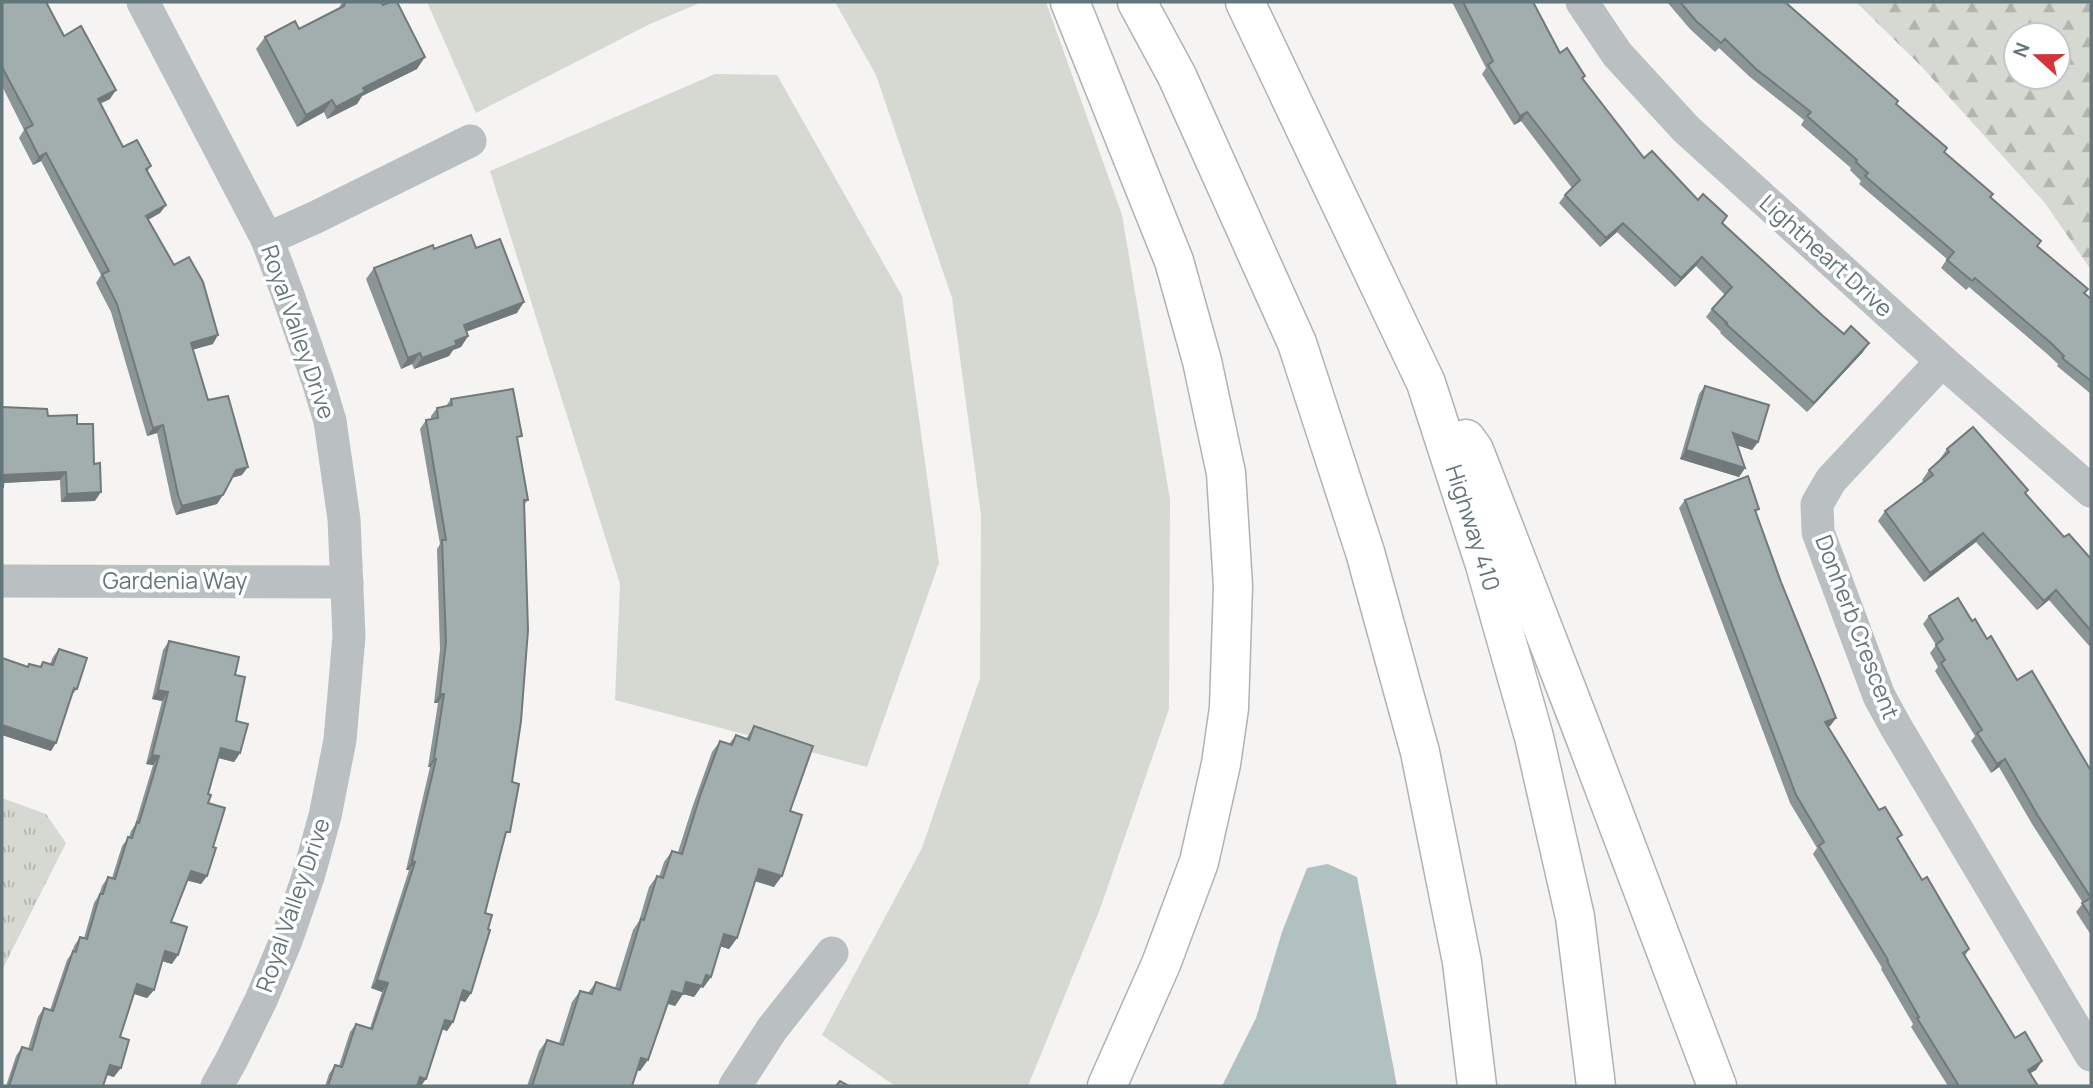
<svg xmlns="http://www.w3.org/2000/svg" width="2093" height="1088" viewBox="0 0 2093 1088" font-family="Manrope,sans-serif">
<style>
.grass{fill:#d6d9d1}
.forest{fill:url(#forest-firs);fill-rule:evenodd}
.park{fill:url(#park-tufts)}
.water{fill:#b1c1c1}
.lines{fill:none;stroke-linecap:round;stroke-linejoin:round}
.highway-casing{stroke:#aeb3b5;stroke-width:41}
.street{stroke:#bac0c1;stroke-width:33}
.highway{stroke:#fff;stroke-width:38}
.wall{fill:#8b9596}
.shaded-wall{fill:#71797a}
.building{fill:#a2adae;stroke:#71797a;stroke-width:2}
.labels{text-anchor:middle;stroke-width:7;stroke-linejoin:round;paint-order:stroke}
.street-label{font-size:23px;fill:#63777a;stroke:#fff}
</style>
<defs>
<pattern id="forest-firs" width="22" height="20" patternUnits="userSpaceOnUse" patternTransform="scale(1.75)"><rect width="22" height="20" fill="#d6d9d1"/><path d="M5 1l3.5 6h-7zM16 11l3.5 6h-7z" fill="#b1b5af"/></pattern>
<pattern id="park-tufts" width="24" height="20" patternUnits="userSpaceOnUse" patternTransform="scale(1.75)"><rect width="24" height="20" fill="#d6d9d1"/><path d="M3 7l-1-3M5 7V3M7 7l1-3M15 17l-1-3M17 17v-4M19 17l1-3" fill="none" stroke="#b1b5af"/></pattern>
</defs>
<rect width="100%" height="100%" fill="#f5f4f2"/>
<!-- grass -->
<g class="grass">
<polygon points="427,2 702,2 650,24 476,113"/>
<polygon points="835,2 1046,2 1122,215 1170,499 1169,709 1100,909 1028,1086 895,1086 822,1035 922,848 980,678 981,515 952,298 876,75"/>
<polygon points="715,74 777,75 902,296 939,563 867,767 615,700 620,584 490,171"/>
</g>
<!-- forest -->
<path class="forest" d="M1856,2H2091V270L2045,203L1921,66ZM2016,35H2058V77H2016Z"/>
<!-- park -->
<polygon class="park" points="2,798 46,814 66,843 2,970"/>
<!-- water -->
<polygon class="water" points="1328,864 1357,877 1397,1086 1222,1086 1256,1018 1282,932 1307,868"/>
<g class="lines">
<!-- highway casing -->
<g class="highway-casing">
<g id="highway">
<polyline points="1070,2 1174,261 1202,361 1226,473 1233,586 1229,708 1221,764 1199,862 1161,964 1107,1086"/>
<polyline points="1137,2 1177,76 1297,343 1365,552 1420,752 1462,962 1477,1086"/>
<path id="s1" d="M1245,2L1426,383L1485,565L1534,737L1575,917L1596,1086"/>
<polyline points="1466,439 1474,450 1582,729 1717,1086"/>
</g>
</g>
<!-- street -->
<g class="street">
<polyline points="143,2 267,239 287,292 318,381 330,421 344,519 349,636 340,740 325,816 308,877 287,938 261,1000 232,1059 217,1086"/>
<polyline points="1582,2 1617,54 1686,129 1942,361 2091,491"/>
<polyline points="267,239 314,218 470,141"/>
<polyline points="1942,361 1831,480 1817,504 1818,532 1879,696 1896,727 2091,1055"/>
<polyline points="2,581 347,582"/>
<polyline points="735,1086 772,1029 832,953"/>
</g>
<!-- highway -->
<use href="#highway" class="highway"/>
</g>
<!-- wall -->
<g class="wall">
<polygon points="2,2 64,36 110,99 101,103 123,147 151,166 147,172 166,205 160,213 148,220 213,344 193,349 208,400 242,475 232,478 217,504 176,515 172,503 157,433 147,436 111,312 96,283 101,275 41,161 33,165 19,138 24,130 2,86"/>
<polygon points="342,2 381,2 417,69 362,96 357,104 327,119 324,112 297,127 256,49 265,37 299,29 339,8"/>
<polygon points="1452,2 1533,2 1560,53 1583,79 1644,158 1698,200 1823,316 1863,352 1807,412 1720,333 1721,332 1706,317 1712,309 1725,295 1696,266 1675,287 1617,232 1600,247 1559,203 1565,195 1572,188 1521,121 1514,125 1482,74 1486,68"/>
<polygon points="1667,2 1785,2 1896,104 1990,197 2084,294 2091,299 2091,394 2057,366 2058,364 2045,352 1969,287 1966,290 1941,268 1947,259 1859,184 1861,181 1850,170 1851,168 1801,125 1804,120 1750,77 1719,48 1715,52 1690,29"/>
<polygon points="476,248 517,313 466,332 468,336 461,347 453,350 449,356 414,369 412,364 401,369 366,279 374,268 434,249"/>
<polygon points="1705,386 1758,442 1752,450 1737,445 1745,468 1739,477 1680,459 1699,394"/>
<polygon points="451,399 518,441 528,500 524,505 504,841 485,913 471,993 465,1002 460,1000 453,1022 447,1031 442,1029 421,1086 325,1086 329,1074 335,1065 339,1066 350,1032 356,1024 370,1028 382,992 371,988 409,870 406,870 430,767 428,767 438,703 434,703 440,650 437,549 440,544 420,429 426,420 431,419 431,416 437,408 446,406"/>
<polygon points="2,407 48,416 77,424 94,464 95,501 61,502 60,480 4,483 2,490"/>
<polygon points="1947,449 2025,494 2064,537 2091,559 2091,648 2049,600 2037,610 1976,542 1924,582 1878,521 1885,511 1924,482 1922,480 1929,470 1941,460 1940,459"/>
<polygon points="1685,500 1759,509 1756,512 1781,582 1836,718 1830,726 1828,727 1922,880 1969,949 1965,956 2015,1038 2042,1061 2036,1070 2030,1073 2038,1086 1948,1086 1911,1027 1913,1024 1881,969 1882,968 1813,854 1817,848 1790,803 1679,508"/>
<polygon points="1929,616 1972,621 2017,680 2091,771 2091,935 2076,912 2083,903 2032,824 1999,767 1991,773 1971,741 1975,736 1935,671 1938,667 1930,653 1936,645 1923,624"/>
<polygon points="169,641 235,675 236,721 240,753 234,762 218,758 208,794 213,847 207,876 201,884 187,880 171,922 172,964 162,961 154,990 147,998 134,994 120,1037 114,1077 107,1075 103,1086 6,1086 16,1056 22,1047 28,1049 38,1017 44,1008 50,1010 67,960 72,953 74,946 80,937 84,938 94,903 99,895 102,886 108,877 112,878 122,846 129,837 131,831 135,825 153,765 146,764 162,701 152,699 163,650"/>
<polygon points="59,649 77,689 71,696 51,751 2,735 2,658 27,667 29,664 39,667 43,662 50,664 53,657"/>
<polygon points="754,726 790,811 774,887 755,881 737,938 729,949 720,946 711,977 703,988 701,987 694,997 683,994 675,1006 668,1004 640,1071 637,1070 632,1086 527,1086 539,1051 547,1040 559,1043 572,1002 580,991 588,993 596,982 615,988 633,930 639,921 649,887 657,876 659,877 664,862 672,851 678,852 692,808 712,752 720,741 729,744 736,735 746,739"/>
</g>
<!-- shaded-wall -->
<g class="shaded-wall">
<polygon points="425,57 417,69 362,96 357,104 327,119 336,107 363,88"/>
<polygon points="116,90 110,99 93,107 98,99"/>
<polygon points="332,100 324,112 297,127 306,115"/>
<polygon points="1527,112 1521,121 1514,125 1520,116"/>
<polygon points="46,153 41,161 33,165 39,157"/>
<polygon points="166,205 160,213 140,224 146,216"/>
<polygon points="1623,223 1617,232 1600,247 1606,238"/>
<polygon points="1702,257 1696,266 1675,287 1681,278"/>
<polygon points="524,302 517,313 456,335 464,325"/>
<polygon points="218,335 213,344 185,352 191,343"/>
<polygon points="468,336 461,347 453,350 449,356 414,369 422,358 455,341"/>
<polygon points="1869,343 1863,352 1807,412 1814,403"/>
<polygon points="420,353 412,364 401,369 408,358"/>
<polygon points="163,425 157,433 147,436 153,428"/>
<polygon points="1733,433 1758,442 1752,450 1727,442"/>
<polygon points="1686,450 1745,468 1739,477 1680,459"/>
<polygon points="248,467 242,475 230,478 236,470"/>
<polygon points="66,472 60,480 2,483 4,475"/>
<polygon points="101,492 95,501 61,502 67,494"/>
<polygon points="223,495 217,504 176,515 182,506"/>
<polygon points="1983,533 1976,542 1924,582 1930,573"/>
<polygon points="2056,590 2049,600 2037,610 2044,601"/>
<polygon points="158,690 168,692 162,701 152,699"/>
<polygon points="440,694 444,694 438,703 434,703"/>
<polygon points="1836,718 1830,726 1819,730 1825,722"/>
<polygon points="2,725 56,743 51,751 2,735"/>
<polygon points="221,748 240,753 234,762 215,757"/>
<polygon points="152,755 159,756 153,765 146,764"/>
<polygon points="434,758 436,759 430,767 428,767"/>
<polygon points="2005,759 1999,767 1991,773 1997,764"/>
<polygon points="412,861 415,862 409,870 406,870"/>
<polygon points="759,869 782,876 774,887 751,880"/>
<polygon points="191,871 207,876 201,884 185,880"/>
<polygon points="724,934 737,938 729,949 716,945"/>
<polygon points="165,951 178,955 172,964 159,960"/>
<polygon points="706,975 711,977 703,988 701,987 694,997 679,993 686,982"/>
<polygon points="377,980 388,983 382,992 371,988"/>
<polygon points="137,984 154,990 147,998 131,993"/>
<polygon points="463,990 471,993 465,1002 457,999"/>
<polygon points="672,991 683,994 675,1006 664,1002"/>
<polygon points="445,1020 453,1022 447,1031 439,1028"/>
<polygon points="641,1058 648,1060 640,1071 633,1069"/>
<polygon points="2042,1061 2036,1070 2022,1078 2028,1070"/>
<polygon points="110,1065 121,1068 114,1077 104,1074"/>
<polygon points="420,1077 426,1079 421,1086 416,1086"/>
</g>
<!-- building -->
<g class="building">
<polygon points="2,2 46,2 64,36 81,26 116,90 98,99 123,147 137,140 151,166 146,169 166,205 146,216 174,265 189,257 203,282 218,335 191,343 208,400 228,396 248,467 236,470 223,495 182,506 178,495 163,425 153,428 117,304 102,274 109,271 46,153 39,157 25,129 33,125 2,67"/>
<polygon points="345,2 381,2 383,5 390,2 397,2 425,57 363,88 365,92 336,107 332,100 306,115 265,37 295,21 299,29 344,6"/>
<polygon points="1463,2 1533,2 1560,53 1567,48 1585,76 1582,78 1644,158 1652,151 1698,200 1703,194 1727,216 1722,223 1823,316 1844,334 1851,326 1869,343 1814,403 1726,324 1727,323 1712,309 1732,287 1702,257 1681,278 1623,223 1606,238 1565,195 1580,180 1527,112 1520,116 1488,65 1493,61"/>
<polygon points="1680,2 1785,2 1898,101 1896,104 1947,148 1944,152 1993,194 1990,197 2041,241 2037,246 2088,289 2084,293 2091,299 2091,381 2062,358 2064,356 2051,343 1975,278 1972,281 1947,260 1954,252 1865,176 1868,173 1856,162 1857,160 1807,116 1811,112 1756,69 1725,39 1721,43 1696,21"/>
<polygon points="471,235 476,248 500,239 524,302 464,325 468,336 455,341 457,345 422,358 420,353 408,358 374,268 433,245 434,249"/>
<polygon points="1705,386 1769,405 1758,442 1733,433 1745,468 1686,450"/>
<polygon points="513,389 522,436 517,437 528,500 524,500 528,630 521,721 512,782 519,784 510,832 506,832 485,913 492,915 488,929 490,930 471,993 463,990 453,1022 445,1020 426,1079 420,1077 417,1086 328,1086 335,1065 342,1067 356,1024 372,1029 388,983 377,980 415,862 412,861 436,759 434,758 444,694 440,694 446,642 442,540 446,540 426,420 438,418 437,408 452,405 451,399"/>
<polygon points="2,407 47,409 48,416 77,415 77,424 93,424 94,464 100,463 101,492 67,494 66,472 4,475 3,487 2,487"/>
<polygon points="1973,427 2028,490 2025,493 2064,537 2069,534 2091,559 2091,631 2056,590 2044,601 1983,533 1930,573 1885,511 1933,475 1929,470 1949,452 1947,449"/>
<polygon points="1748,476 1759,509 1755,510 1781,582 1836,718 1825,722 1879,810 1885,807 1902,835 1897,838 1922,880 1927,877 1969,949 1963,953 2015,1038 2025,1032 2042,1061 2028,1070 2038,1086 1959,1086 1917,1018 1919,1017 1887,961 1888,960 1819,846 1824,842 1796,795 1685,500"/>
<polygon points="1958,598 1972,621 1975,619 1987,639 1991,636 2017,680 2032,671 2091,771 2091,917 2082,903 2091,898 2038,816 2005,759 1997,764 1977,733 1982,730 1941,663 1945,660 1936,645 1943,639 1929,616"/>
<polygon points="169,641 239,657 235,675 245,677 236,721 248,724 240,753 221,748 208,794 211,795 208,803 225,808 213,847 216,848 207,876 191,871 171,922 187,927 178,955 165,951 154,990 137,984 120,1037 129,1040 121,1068 110,1065 103,1086 9,1086 22,1047 32,1050 44,1008 53,1011 73,951 76,952 80,937 87,939 100,894 103,894 108,877 115,879 128,837 132,838 137,822 139,823 159,756 152,755 168,692 158,690"/>
<polygon points="59,649 87,658 77,689 74,688 56,743 2,725 2,658 28,667 29,664 41,667 43,662 53,665"/>
<polygon points="754,726 813,746 790,811 802,815 782,876 759,869 737,938 724,934 711,977 706,975 702,986 686,982 683,994 672,991 648,1060 641,1058 632,1086 532,1086 547,1040 563,1045 580,991 592,994 596,982 620,990 641,919 644,920 657,876 663,878 672,851 682,854 700,796 720,741 732,745 736,735 749,740"/>
<polygon points="840,1081 849,1086 836,1086"/>
</g>
<g class="labels">
<!-- street labels -->
<g class="street-label">
<text transform="translate(1826 256) rotate(42)" y="8">Lightheart Drive</text>
<text transform="translate(298 332) rotate(71)" y="8">Royal Valley Drive</text>
<text dy="8" stroke="none"><textPath href="#s1" startOffset="574">Highway 410</textPath></text>
<text x="175" y="589">Gardenia Way</text>
<text transform="translate(1857 627) rotate(69)" y="8">Donherb Crescent</text>
<text transform="translate(293 905) rotate(-71)" y="8">Royal Valley Drive</text>
</g>
</g>
<!-- border -->
<rect width="2093" height="1088" fill="none" stroke="#63777a" stroke-width="7"/>
<!-- north arrow -->
<g transform="translate(2037 56) rotate(291)"><circle r="33" fill="#ffffff" stroke="#c1c9ca" stroke-width="2"/>
<path d="M0-5L12 26L0 18L-12 26Z" fill="#d2343c"/>
<text y="-10" font-size="19" font-weight="bold" text-anchor="middle" fill="#63777a">N</text>
</g>
</svg>
